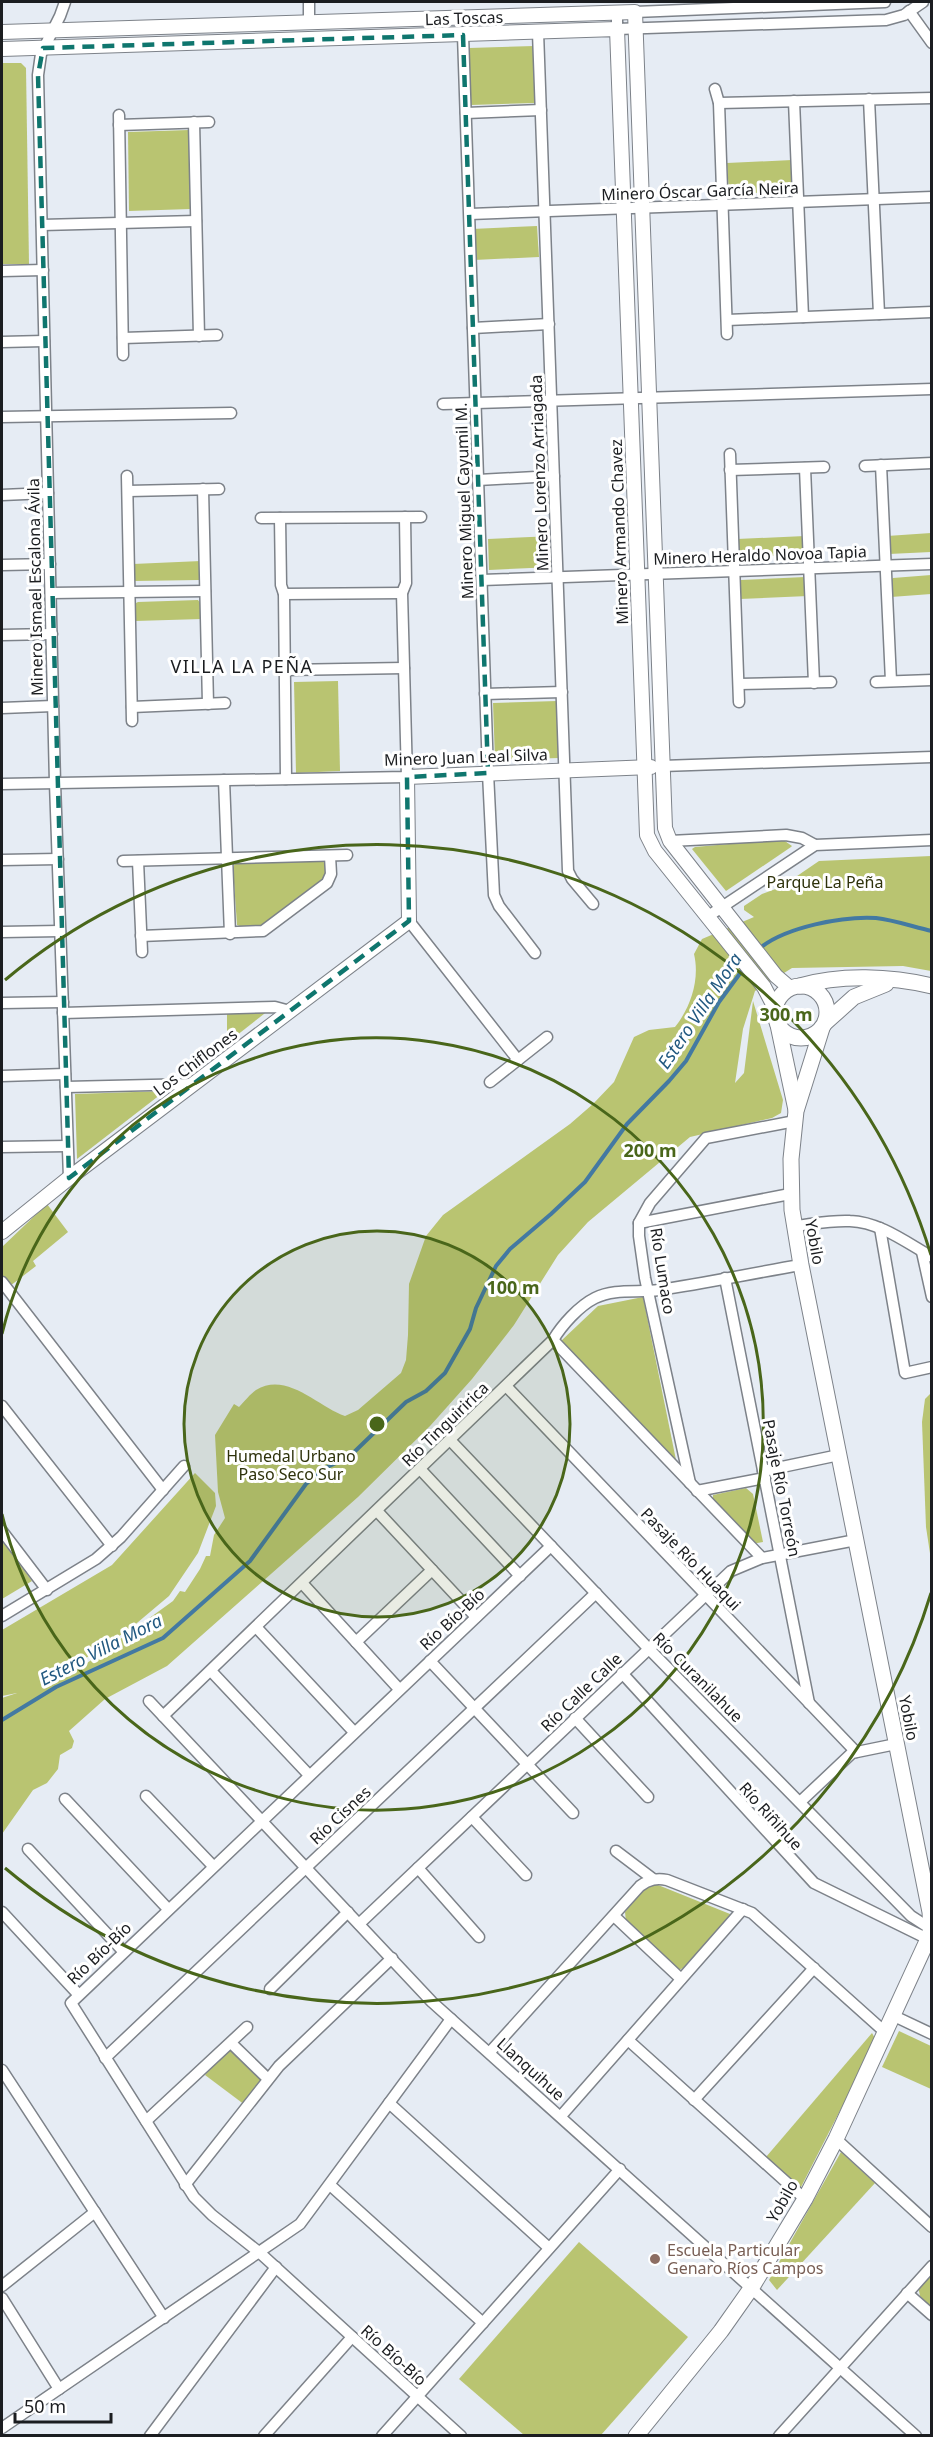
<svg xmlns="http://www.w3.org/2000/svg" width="933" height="2437" viewBox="0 0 933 2437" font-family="'Noto Sans',sans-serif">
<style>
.green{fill:#b9c471}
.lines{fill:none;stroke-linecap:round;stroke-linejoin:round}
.stream{stroke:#4379a2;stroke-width:4}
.minor-casing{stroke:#7d8289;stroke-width:13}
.tertiary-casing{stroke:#7d8289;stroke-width:16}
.secondary-casing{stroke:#7d8289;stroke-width:17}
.minor{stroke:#fff;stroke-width:10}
.tertiary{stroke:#fff;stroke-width:14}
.secondary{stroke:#fff;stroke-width:15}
.marked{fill:none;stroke:#0f766e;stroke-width:4.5;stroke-dasharray:12 8;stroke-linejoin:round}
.ring{fill:none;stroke:#49661a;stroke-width:3}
.education-dot{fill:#8d6e63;stroke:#fff;stroke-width:2}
.labels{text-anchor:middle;stroke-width:6;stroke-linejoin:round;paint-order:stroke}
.street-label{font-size:16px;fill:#1b1d20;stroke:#fff}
.park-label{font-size:16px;fill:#2e320b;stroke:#fff}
.education-label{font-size:16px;fill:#785e54;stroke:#fff;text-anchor:start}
.neighbourhood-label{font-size:18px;letter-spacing:1.5px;fill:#1b1d20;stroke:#fff}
.water-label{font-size:18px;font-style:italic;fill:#225980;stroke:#fff}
.centre{fill:#49661a;stroke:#fff;stroke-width:3}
.ring-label{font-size:18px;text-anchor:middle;font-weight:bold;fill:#49661a;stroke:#fff;stroke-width:6;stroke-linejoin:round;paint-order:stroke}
</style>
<rect width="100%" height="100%" fill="#e6ecf4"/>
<!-- green -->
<g class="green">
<polygon points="534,46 535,103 471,105 469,48"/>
<polygon points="2,63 21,63 26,68 29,264 2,264"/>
<polygon points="189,130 191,209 129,211 128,132"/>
<polygon points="792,160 794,191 729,194 727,163"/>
<polygon points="537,226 539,257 474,260 472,229"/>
<polygon points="931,533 931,552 889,554 887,536"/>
<polygon points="553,536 554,567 489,570 488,539"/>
<polygon points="805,536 803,555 738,557 737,539"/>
<polygon points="201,561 202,578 199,580 134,581 133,564"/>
<polygon points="931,575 931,594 891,597 891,580 893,578"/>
<polygon points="805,577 808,596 740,599 739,582 741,580"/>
<polygon points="198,600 201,604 202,619 135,621 134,604 138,602"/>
<polygon points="338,681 340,771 296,773 294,682"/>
<polygon points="557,701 559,758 495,760 493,703"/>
<polygon points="782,839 792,846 791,847 726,891 692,849 695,847"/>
<path d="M931,856V971L903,966L792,968L755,991L743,1029L735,1083L744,1073L753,1001L783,1100L781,1113L772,1118L690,1137L588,1222L558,1255L514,1325L472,1379L430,1426L358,1497L167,1666L105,1699L69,1731L74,1741L72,1748L60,1755L58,1769L47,1783L33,1790L2,1834V1698L17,1693L2,1696V1630L112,1565L195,1473L215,1493L216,1506L198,1553L169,1596L131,1628L56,1678L76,1671L173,1601L180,1591L185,1592L200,1569L206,1556H210L214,1535L225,1518L218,1492L215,1435L234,1404L239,1407C244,1402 250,1394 256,1390C287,1371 318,1407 345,1416L358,1410L401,1373L406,1360L408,1335L409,1284L426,1236L443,1215L570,1124L593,1104L614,1082L634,1037L649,1030L675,1027C691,1007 700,979 694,954L702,939L754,917L744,910V906L762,894L781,887L819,861Z"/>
<polygon points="321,860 327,865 326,877 264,926 242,927 237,925 233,868 235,863"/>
<polygon points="269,1010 227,1043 227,1012"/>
<polygon points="165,1091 77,1159 75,1094"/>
<polygon points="47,1204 68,1232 33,1261 36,1266 10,1286 2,1275 2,1247"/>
<polygon points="643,1297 676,1460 561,1341 598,1306"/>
<polygon points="931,1393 931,1560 926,1527 922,1422 925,1399"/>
<polygon points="746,1488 753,1494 763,1542 752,1544 713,1504 713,1495"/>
<polygon points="2,1541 32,1581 2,1599"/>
<polygon points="651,1885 658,1885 730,1914 730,1918 683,1968 679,1970 626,1922 625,1912 642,1891"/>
<polygon points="899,2031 931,2046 931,2089 882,2067"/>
<polygon points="872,2033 876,2040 800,2189 766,2157"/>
<polygon points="228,2049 235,2051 263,2080 245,2105 205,2075"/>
<polygon points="841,2152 875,2183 777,2290 769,2280"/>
<polygon points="579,2242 688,2337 601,2435 524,2435 459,2379"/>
<polygon points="931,2272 931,2307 920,2296 918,2286"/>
</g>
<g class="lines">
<!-- stream -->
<g class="stream">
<path d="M760,948C786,927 843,916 876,918C894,920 914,927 932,931"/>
<polyline points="2,1720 56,1687 163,1638 250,1561 306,1484 323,1469 349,1457 406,1402 426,1391 445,1373 470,1329 476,1308 496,1266 510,1249 551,1214 585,1182 627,1124 669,1081 686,1061 719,1002 744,968"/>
</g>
<!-- minor casing -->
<g class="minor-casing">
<g id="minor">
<polyline points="65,2 60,16 41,54 38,75 55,783 69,1178"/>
<polyline points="309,2 309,22"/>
<polyline points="909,11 932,43"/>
<polyline points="617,12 617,29 886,20 904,15 923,2"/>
<polyline points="635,12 885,2"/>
<polyline points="538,32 568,871 572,879 593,904"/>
<polyline points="463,35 488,773 494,895 499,906 535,953"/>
<polyline points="715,89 719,103 727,334"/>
<polyline points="869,99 879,314"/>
<polyline points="794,101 803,317"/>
<polyline points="719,103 932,98"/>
<polyline points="466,113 541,110"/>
<polyline points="119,115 123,355"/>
<polyline points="194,122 199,336"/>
<polyline points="119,125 209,122"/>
<polyline points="470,214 932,197"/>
<polyline points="42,225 196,221"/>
<polyline points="2,271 43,270"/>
<polyline points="727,320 932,312"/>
<polyline points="473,328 549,324"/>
<polyline points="123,338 217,335"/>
<polyline points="2,342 44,341"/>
<polyline points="443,404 932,389"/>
<polyline points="2,417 231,413"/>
<polyline points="730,454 739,702"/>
<polyline points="881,465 891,681"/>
<polyline points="865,466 932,463"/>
<polyline points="805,468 814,683"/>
<polyline points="730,470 824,467"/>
<polyline points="127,476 132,721"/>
<polyline points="478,480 554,476"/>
<polyline points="203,489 208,704"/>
<polyline points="128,491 219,489"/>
<polyline points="2,495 48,493"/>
<polyline points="261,518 421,517"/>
<polyline points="280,518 281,585 284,594 286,779"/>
<polyline points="2,565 50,564"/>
<polyline points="482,580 932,564"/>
<polyline points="51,593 205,591"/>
<polyline points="284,594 402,593"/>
<polyline points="2,635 52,634"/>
<polyline points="285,670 404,668"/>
<polyline points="876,682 932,680"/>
<polyline points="739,684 831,682"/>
<polyline points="485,694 562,692"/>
<polyline points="132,707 225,703"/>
<polyline points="2,708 53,706"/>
<polyline points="662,766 932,757"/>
<polyline points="224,780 230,934"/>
<polyline points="2,784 407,777 402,593 406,583 405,517"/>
<polyline points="670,841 786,835 802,838 815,845"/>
<polyline points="2,860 58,859"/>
<polyline points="123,861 347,855"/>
<polyline points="138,861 142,952"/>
<polyline points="707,917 815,845 932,840"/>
<polyline points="409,921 518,1060"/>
<polyline points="2,932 60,931"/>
<polyline points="141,936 263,931 327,883 331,874 330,856"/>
<polyline points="2,1003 63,1002"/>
<polyline points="63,1013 275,1007 290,1011"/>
<polyline points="2,1076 65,1074"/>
<polyline points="490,1082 547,1037"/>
<polyline points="66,1087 194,1084"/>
<polyline points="2,1147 67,1146"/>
<polyline points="639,1223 790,1194"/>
<path d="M794,1226C812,1224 832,1220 850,1221C880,1222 907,1243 932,1257"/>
<polyline points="880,1228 905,1373 932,1367"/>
<polyline points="922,1252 932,1297"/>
<polyline points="725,1278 809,1703"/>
<polyline points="2,1282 163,1490"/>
<polyline points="553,1340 762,1558"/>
<polyline points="506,1386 856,1752"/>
<polyline points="2,1406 112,1546"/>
<polyline points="450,1440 648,1648 911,1916 931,1929"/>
<polyline points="420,1469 520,1576"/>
<polyline points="763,1471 839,1455"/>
<polyline points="690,1483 645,1278 639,1236 639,1223 650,1203 706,1138 795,1121"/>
<polyline points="697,1491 765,1478"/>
<polyline points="377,1511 476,1617"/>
<polyline points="2,1531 47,1590"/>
<polyline points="302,1583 399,1689"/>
<polyline points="2,1616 96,1559 121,1537 184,1466"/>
<polyline points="256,1627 354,1732"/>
<polyline points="356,1642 432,1570"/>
<polyline points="430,1661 573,1813"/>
<polyline points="211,1671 309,1775"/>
<polyline points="622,1673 814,1883 928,1939"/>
<polyline points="149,1701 432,2002 916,2436"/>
<path d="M163,1716L553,1340C562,1325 579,1306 595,1298C615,1288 638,1293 659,1290C706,1283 753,1273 801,1265"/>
<polyline points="575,1718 648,1797"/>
<polyline points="146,1796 213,1866"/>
<polyline points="65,1799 168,1909"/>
<polyline points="800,1802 852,1753 896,1744"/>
<polyline points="472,1817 526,1875"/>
<polyline points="28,1849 123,1951"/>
<polyline points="616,1851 653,1879"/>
<polyline points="418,1868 479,1937"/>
<polyline points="2,1912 78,1994"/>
<polyline points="614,1916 681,1979"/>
<polyline points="359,1924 731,1571 762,1558 856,1540"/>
<polyline points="270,1989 348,1912"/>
<polyline points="894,2016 932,2034"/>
<polyline points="628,2040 805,2199"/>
<polyline points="231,2043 268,2079"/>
<path d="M490,2052L640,1886C649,1879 657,1878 667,1880L752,1913L886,2033"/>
<polyline points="105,2058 596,1593"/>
<polyline points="2,2070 164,2318"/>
<polyline points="694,2100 814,1968"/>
<polyline points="389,2103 549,2248"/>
<polyline points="561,2116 743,1909"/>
<polyline points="146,2121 247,2027"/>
<polyline points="836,2139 932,2227"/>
<polyline points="185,2185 279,2066 392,1958"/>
<polyline points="330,2185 483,2323"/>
<polyline points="2,2286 95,2212"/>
<polyline points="907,2293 932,2315"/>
<polyline points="2,2298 59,2389"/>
<polyline points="2,2428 300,2224 451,2019"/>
<polyline points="150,2436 276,2267"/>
<polyline points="264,2436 352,2337"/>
<polyline points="382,2436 620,2169"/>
<polyline points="461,2436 260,2253 212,2215 194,2197 71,2003 551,1546"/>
<polyline points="779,2436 932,2266"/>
</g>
</g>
<!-- tertiary casing -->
<g class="tertiary-casing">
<g id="tertiary">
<polyline points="2,32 635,12 665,828 670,841 776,976 790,988"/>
<polyline points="2,49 617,29 647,835 655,851 764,987 775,1008"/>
<polyline points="2,1232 69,1178 409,921 407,777 651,767"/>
</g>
</g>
<!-- secondary casing -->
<g class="secondary-casing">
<g id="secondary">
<circle cx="801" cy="1012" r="26"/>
<path d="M800,986C840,974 891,976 932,986"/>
<polyline points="825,1023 854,997 886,984"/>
<polyline points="778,1025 796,1110"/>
<polyline points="636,2436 721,2331 752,2287 805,2199 836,2139 928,1939 931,1929 930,1912 801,1265 792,1210 791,1159 796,1111 822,1028"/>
</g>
</g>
<!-- minor -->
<use href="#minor" class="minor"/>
<!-- tertiary -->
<use href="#tertiary" class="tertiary"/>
<!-- secondary -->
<use href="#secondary" class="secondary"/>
</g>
<!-- marked area -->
<path class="marked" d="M463,35L488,773L407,777L409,921L69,1178L38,75L43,48Z"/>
<!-- distance rings -->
<circle cx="377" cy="1424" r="193" fill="#49661a" fill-opacity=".12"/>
<g class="ring">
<circle cx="377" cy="1424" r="193"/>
<path d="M2 1334A386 386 0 1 1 2 1514"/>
<path d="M931 1593A579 579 0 0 1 5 1868M5 980A579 579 0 0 1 931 1255"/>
</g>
<!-- markers -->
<circle class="education-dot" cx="655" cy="2259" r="6"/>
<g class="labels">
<!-- street labels -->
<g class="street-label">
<text transform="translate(464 18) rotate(-2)" y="6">Las Toscas</text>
<text transform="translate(700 191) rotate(-2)" y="6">Minero Óscar García Neira</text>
<text transform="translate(539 473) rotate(-92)" y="6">Minero Lorenzo Arriagada</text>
<text transform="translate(464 501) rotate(-92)" y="6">Minero Miguel Cayumil M.</text>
<text transform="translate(619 532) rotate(-92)" y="6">Minero Armando Chavez</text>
<text transform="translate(760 555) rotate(-2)" y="6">Minero Heraldo Novoa Tapia</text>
<text transform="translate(35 587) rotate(-91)" y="6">Minero Ismael Escalona Ávila</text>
<text transform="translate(466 757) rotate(-2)" y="6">Minero Juan Leal Silva</text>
<text transform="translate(195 1062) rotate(-37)" y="6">Los Chiflones</text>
<text transform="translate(815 1242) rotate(80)" y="6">Yobilo</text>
<text transform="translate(663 1271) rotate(81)" y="6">Río Lumaco</text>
<text transform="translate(445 1424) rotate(-44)" y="6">Río Tinguiririca</text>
<text transform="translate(782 1488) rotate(79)" y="6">Pasaje Río Torreón</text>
<text transform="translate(691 1559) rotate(46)" y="6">Pasaje Río Huaqui</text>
<text transform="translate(452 1619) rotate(-43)" y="6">Río Bío-Bío</text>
<text transform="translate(698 1677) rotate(45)" y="6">Río Curanilahue</text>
<text transform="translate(581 1692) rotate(-44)" y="6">Río Calle Calle</text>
<text transform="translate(909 1718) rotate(79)" y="6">Yobilo</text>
<text transform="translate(340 1815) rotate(-43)" y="6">Río Cisnes</text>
<text transform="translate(771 1816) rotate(48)" y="6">Río Riñihue</text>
<text transform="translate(99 1953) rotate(-44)" y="6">Río Bío-Bío</text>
<text transform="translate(531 2069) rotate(42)" y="6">Llanquihue</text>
<text transform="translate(782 2201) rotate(-60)" y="6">Yobilo</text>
<text transform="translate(394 2355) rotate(42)" y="6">Río Bío-Bío</text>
</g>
<!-- park labels -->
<g class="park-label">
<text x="825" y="888">Parque La Peña</text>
<text x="291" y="1462">Humedal Urbano<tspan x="291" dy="18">Paso Seco Sur</tspan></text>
</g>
<!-- education labels -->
<g class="education-label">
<text x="667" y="2256">Escuela Particular<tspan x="667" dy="18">Genaro Ríos Campos</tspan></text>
</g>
<!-- neighbourhood labels -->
<g class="neighbourhood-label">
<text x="242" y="673">VILLA LA PEÑA</text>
</g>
<!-- water labels -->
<g class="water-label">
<text transform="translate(700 1011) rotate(-56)" y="6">Estero Villa Mora</text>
<text transform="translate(101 1650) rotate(-27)" y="6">Estero Villa Mora</text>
</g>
</g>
<circle cx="377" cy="1424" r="9" class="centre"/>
<g class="ring-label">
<text x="786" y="1021">300 m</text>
<text x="650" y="1157">200 m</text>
<text x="513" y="1294">100 m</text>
</g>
<!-- border -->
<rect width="933" height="2437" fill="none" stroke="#1b1d20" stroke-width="6"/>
<!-- scale -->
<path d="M15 2413v9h96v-9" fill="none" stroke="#1b1d20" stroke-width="3"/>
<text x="24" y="2413" font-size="18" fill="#1b1d20" stroke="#ffffff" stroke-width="4.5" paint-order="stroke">50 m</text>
</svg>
